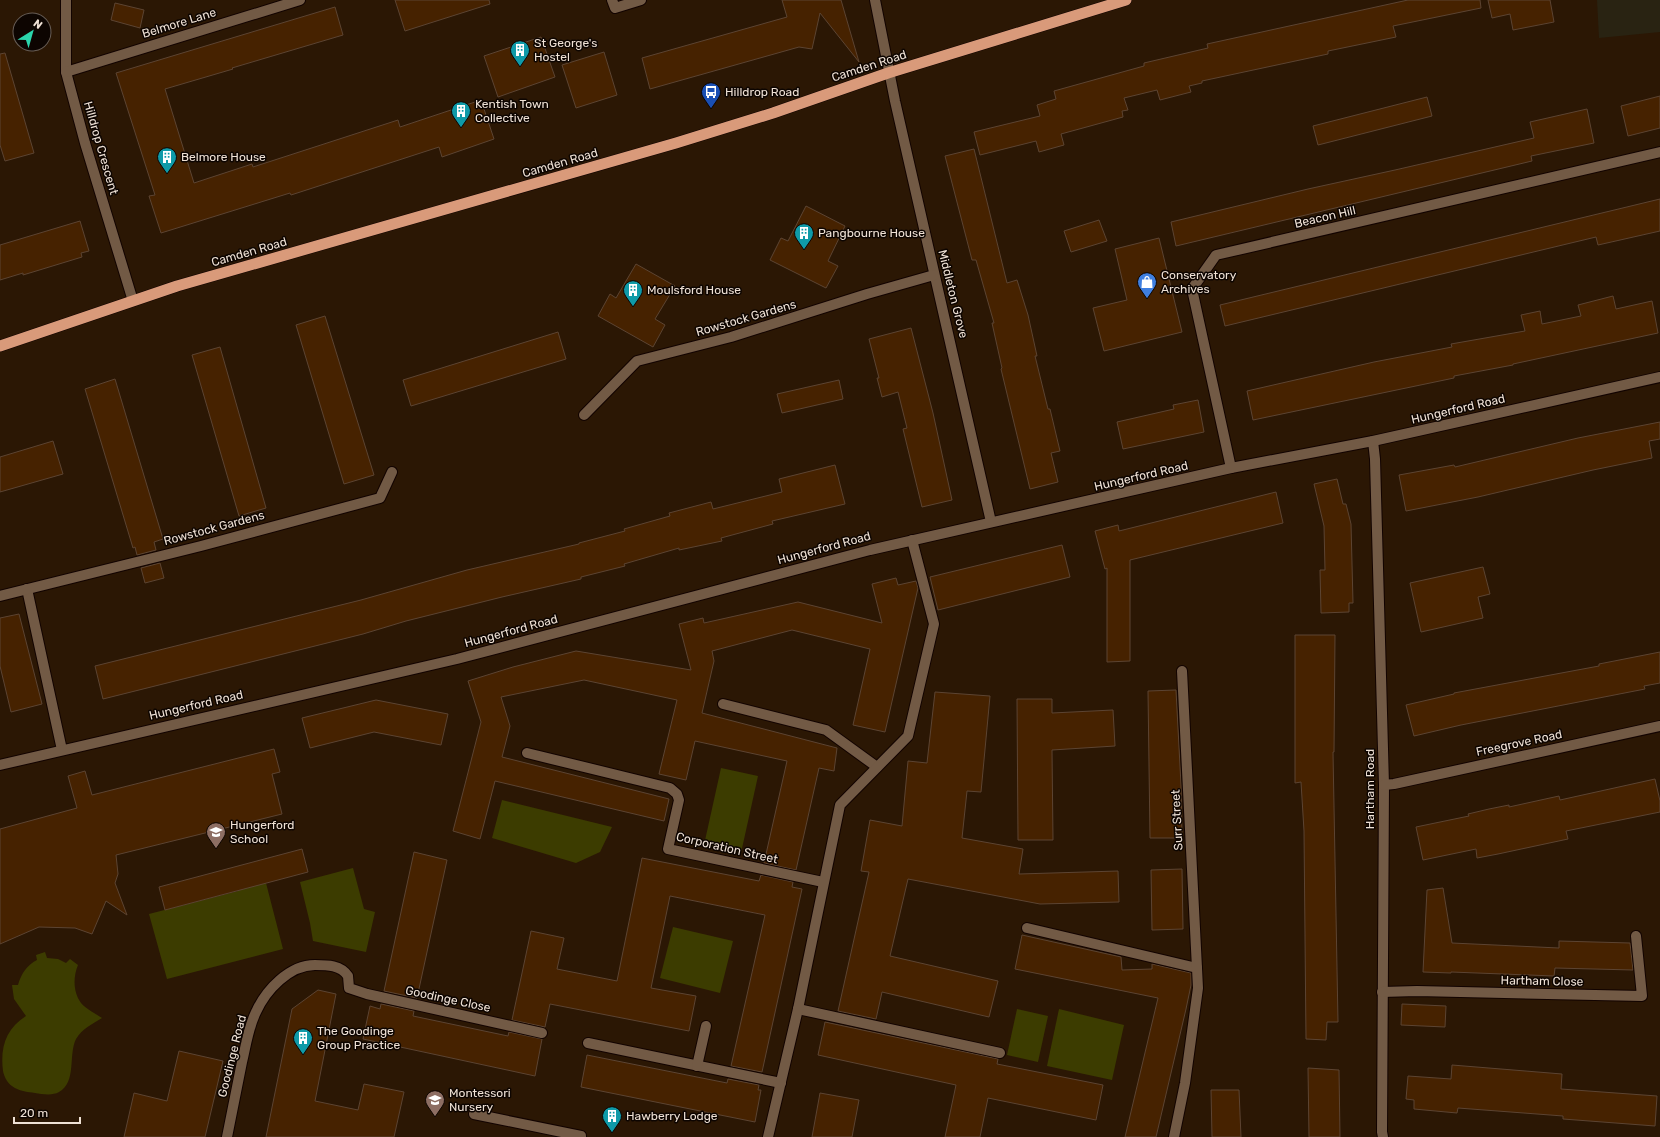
<svg xmlns="http://www.w3.org/2000/svg" width="1660" height="1137" viewBox="0 0 1660 1137" font-family="Rubik,sans-serif">
<style>
.commercial{fill:#292312}
.green{fill:#3c3c00}
.building{fill:#462200;stroke:#5c4432}
.lines{fill:none;stroke-linecap:round;stroke-linejoin:round}
.minor-casing{stroke:#120300;stroke-width:12}
.trunk-casing{stroke:#120300;stroke-width:12}
.minor{stroke:#725a45;stroke-width:10}
.trunk{stroke:#d99a7a;stroke-width:11}
.labels{text-anchor:middle;stroke-width:3;stroke-linejoin:round;paint-order:stroke}
.street-label{font-size:12px;fill:#efe1d5;stroke:#0d0501}
.poi-label{font-size:12px;fill:#efe1d5;stroke:#0d0501;text-anchor:start}
</style>
<rect width="100%" height="100%" fill="#2b1704"/>
<!-- commercial -->
<polygon class="commercial" points="1597,0 1660,0 1660,32 1599,38"/>
<!-- green -->
<g class="green">
<polygon points="721,768 758,776 741,853 704,845"/>
<polygon points="502,800 612,827 600,852 576,863 492,838"/>
<polygon points="251,863 266,883 283,949 167,979 149,914 238,891 232,868"/>
<polygon points="353,868 364,909 375,912 366,952 313,941 310,923 300,882"/>
<polygon points="673,927 733,941 720,993 660,978"/>
<path d="M45,952L47,958L58,959L66,963L70,959L78,965C73,977 73,992 81,1003C86,1009 96,1014 102,1018C92,1024 82,1029 76,1039C68,1055 77,1082 59,1092C52,1096 42,1094 35,1093C28,1092 18,1091 12,1086C7,1083 4,1076 3,1071C0,1047 6,1029 26,1016L14,999L12,985H18C21,974 27,965 37,960L36,955Z"/>
<polygon points="1017,1009 1048,1016 1038,1062 1007,1055"/>
<polygon points="1059,1009 1124,1025 1112,1080 1047,1066"/>
</g>
<!-- building -->
<g class="building">
<polygon points="395,0 489,0 490,4 405,31"/>
<polygon points="782,0 841,0 859,62 820,13 812,49 799,47 650,89 642,58 787,17"/>
<polygon points="1408,0 1480,0 1481,8 1393,26 1396,37 1328,51 1328,54 1202,81 1202,83 1189,86 1191,92 1160,100 1157,90 1124,98 1128,110 1122,111 1123,117 1061,134 1064,145 1039,152 1036,141 980,155 974,132 1040,116 1037,105 1056,99 1054,91 1144,66 1144,63 1208,48 1207,44"/>
<polygon points="1488,0 1550,0 1554,22 1513,30 1510,14 1492,18"/>
<polygon points="115,3 144,10 140,28 111,20"/>
<polygon points="335,7 343,35 232,68 233,69 165,89 194,183 252,164 253,167 398,120 400,127 481,100 494,139 442,157 439,147 291,195 290,193 161,233 149,196 155,195 116,73"/>
<polygon points="541,37 555,77 498,97 484,56"/>
<polygon points="604,52 617,95 576,108 562,65"/>
<polygon points="5,53 34,153 5,161 0,145 0,54"/>
<polygon points="1660,96 1660,128 1628,136 1621,106"/>
<polygon points="1427,97 1432,116 1318,145 1313,126"/>
<polygon points="1587,109 1594,143 1531,156 1532,161 1176,246 1171,222 1308,189 1395,170 1534,138 1530,122"/>
<polygon points="974,149 1007,283 1017,280 1028,315 1037,356 1035,356 1048,409 1050,409 1060,451 1051,453 1058,482 1030,489 1001,369 1002,368 992,323 994,323 976,260 972,260 945,156"/>
<polygon points="1660,199 1660,231 1598,245 1596,237 1225,326 1220,305"/>
<polygon points="806,206 845,226 828,261 838,266 826,288 770,260 781,238 788,241"/>
<polygon points="1099,220 1107,241 1071,252 1064,231"/>
<polygon points="80,221 89,251 81,253 82,257 23,275 23,273 0,280 0,245"/>
<polygon points="1159,238 1182,332 1104,351 1093,308 1127,300 1115,249"/>
<polygon points="636,264 675,286 655,319 665,325 653,347 598,316 610,294 616,298"/>
<polygon points="1613,296 1616,309 1652,301 1658,333 1513,364 1513,365 1454,376 1454,378 1253,420 1247,391 1374,362 1452,347 1451,344 1525,331 1521,315 1540,311 1542,324 1581,316 1578,305"/>
<polygon points="325,316 374,475 344,484 296,325"/>
<polygon points="911,328 933,413 952,500 922,507 903,429 907,428 898,392 882,397 877,378 879,378 869,339"/>
<polygon points="558,332 566,359 411,406 403,380"/>
<polygon points="220,347 266,508 239,516 192,355"/>
<polygon points="115,379 163,539 154,542 156,550 137,555 135,547 133,548 85,389"/>
<polygon points="839,380 843,399 782,413 777,394"/>
<polygon points="1198,400 1204,432 1123,449 1117,422 1174,409 1173,405"/>
<polygon points="1660,422 1660,439 1649,441 1652,458 1593,470 1478,497 1406,511 1399,475 1454,465 1455,467 1578,438"/>
<polygon points="53,441 63,474 0,492 0,457"/>
<polygon points="835,465 845,504 772,521 773,524 721,538 722,541 679,550 679,548 624,564 625,566 581,577 581,579 502,597 406,621 363,634 103,699 95,666 361,600 467,570 579,544 579,543 625,531 624,529 670,516 669,513 711,502 713,509 782,492 779,479"/>
<polygon points="1337,479 1343,504 1346,504 1351,524 1353,603 1349,603 1349,612 1321,613 1320,570 1325,570 1324,526 1314,484"/>
<polygon points="1276,492 1283,523 1130,560 1130,661 1107,662 1107,568 1105,569 1095,531 1118,525 1119,531"/>
<polygon points="1062,545 1070,577 938,610 930,577"/>
<polygon points="160,563 164,578 145,583 141,568"/>
<polygon points="1483,567 1490,594 1478,597 1483,618 1421,632 1410,583"/>
<polygon points="896,578 898,585 916,581 918,588 885,732 853,725 870,649 792,630 712,651 714,661 702,713 837,748 834,771 819,768 796,870 764,863 787,761 695,741 686,780 659,774 677,700 584,680 501,697 510,726 502,757 669,799 664,821 495,781 480,839 453,831 481,722 468,681 513,667 576,651 691,670 679,624 703,618 704,623 798,602 882,623 872,584"/>
<polygon points="19,614 42,704 11,712 0,666 0,618"/>
<polygon points="1295,635 1335,635 1334,752 1333,752 1338,1022 1327,1022 1326,1040 1306,1039 1304,831 1301,782 1295,783"/>
<polygon points="1660,652 1660,683 1644,686 1645,689 1461,725 1414,736 1406,705 1454,694 1454,693 1599,666 1599,664"/>
<polygon points="1176,690 1181,785 1182,838 1150,838 1148,691"/>
<polygon points="935,692 990,696 981,792 967,791 962,838 1023,849 1019,874 1118,871 1119,902 1040,904 908,879 890,956 998,981 989,1017 882,992 876,1019 838,1011 869,872 861,871 870,820 902,826 908,761 927,763"/>
<polygon points="1017,699 1052,699 1052,713 1113,710 1115,746 1052,750 1053,840 1018,840"/>
<polygon points="376,700 448,714 441,745 374,732 310,748 302,718"/>
<polygon points="274,749 280,772 272,774 282,814 116,855 118,874 115,883 127,915 106,901 92,934 75,928 39,927 0,944 0,829 77,808 68,776 85,771 92,795"/>
<polygon points="1655,779 1660,801 1660,812 1566,831 1568,839 1498,854 1477,858 1476,849 1423,860 1416,827 1469,816 1468,814 1489,809 1509,805 1509,807 1559,796 1560,800"/>
<polygon points="302,849 308,872 165,910 159,887"/>
<polygon points="414,852 447,860 417,998 384,991"/>
<polygon points="642,858 759,881 761,875 793,882 792,887 802,889 762,1072 731,1066 765,915 670,896 651,988 696,996 689,1031 550,1004 545,1027 512,1020 531,931 564,938 557,969 617,981"/>
<polygon points="1182,869 1183,929 1152,930 1151,870"/>
<polygon points="1443,888 1452,943 1559,948 1559,941 1630,943 1633,970 1555,968 1554,976 1451,972 1451,973 1423,972 1427,890"/>
<polygon points="1022,935 1121,957 1122,970 1152,969 1152,964 1191,973 1191,985 1186,1009 1156,1137 1125,1137 1158,998 1015,969"/>
<polygon points="318,990 336,994 315,1101 358,1110 364,1084 404,1092 394,1137 266,1137 292,1009"/>
<polygon points="381,1004 414,1011 413,1016 508,1036 509,1032 542,1039 535,1076 363,1039 370,1006 380,1009"/>
<polygon points="1402,1004 1446,1006 1445,1027 1401,1025"/>
<polygon points="825,1022 998,1059 997,1064 1103,1085 1096,1120 988,1098 980,1137 945,1137 956,1085 818,1055"/>
<polygon points="179,1051 223,1061 205,1137 124,1137 134,1093 167,1101"/>
<polygon points="587,1055 727,1083 728,1079 759,1085 758,1090 761,1090 755,1122 581,1087"/>
<polygon points="1452,1065 1562,1074 1561,1089 1657,1096 1655,1126 1563,1119 1563,1116 1458,1108 1457,1113 1414,1109 1414,1100 1406,1099 1408,1076 1451,1079"/>
<polygon points="1308,1068 1339,1070 1340,1137 1309,1137"/>
<polygon points="1211,1090 1239,1090 1241,1137 1212,1137"/>
<polygon points="820,1093 859,1100 852,1137 812,1137"/>
</g>
<g class="lines">
<!-- minor casing -->
<g class="minor-casing">
<g id="minor">
<polyline points="66,0 66,72 85,143 133,301"/>
<polyline points="612,0 615,8 641,0"/>
<polyline points="875,0 895,101 991,522"/>
<polyline points="66,72 300,0"/>
<polyline points="584,415 637,361 731,337 867,294 934,275"/>
<polyline points="1373,441 1375,459 1384,785 1382,1132 1383,1137"/>
<polyline points="1231,468 1192,289 1216,255 1660,152"/>
<polyline points="27,589 62,750"/>
<polyline points="0,596 201,546 380,498 392,472"/>
<polyline points="723,704 826,730 877,767"/>
<polyline points="527,753 670,788 677,794 679,800 668,849 823,882"/>
<polyline points="0,765 457,659 870,550 1231,468 1373,441 1660,377"/>
<polyline points="1384,785 1394,784 1660,726"/>
<polyline points="1027,928 1197,968"/>
<polyline points="1382,992 1417,991 1642,996 1636,936"/>
<polyline points="798,1009 1000,1053"/>
<polyline points="588,1043 781,1083"/>
<polyline points="697,1066 706,1026"/>
<polyline points="474,1114 581,1136 581,1137"/>
<path d="M227,1137C232,1112 237,1087 242,1062C246,1046 248,1028 256,1012C266,990 289,965 315,965C327,965 341,965 348,976L349,988L367,994L542,1033"/>
<polyline points="768,1137 798,1009 840,805 908,736 934,624 912,540"/>
<polyline points="1174,1137 1185,1083 1198,988 1182,671"/>
</g>
</g>
<!-- trunk casing -->
<g class="trunk-casing">
<polyline id="trunk" points="0,346 177,286 676,143 773,113 888,73 1126,0"/>
</g>
<!-- minor -->
<use href="#minor" class="minor"/>
<!-- trunk -->
<use href="#trunk" class="trunk"/>
</g>
<!-- icons -->
<defs>
<g id="building-pin" transform="scale(1)"><path d="M0 17L-7.5 6A9.5 9.5 0 1 1 7.5 6Z" fill="#0f9aa8" stroke="#0d0501"/><path d="M-4-6H4V6H1V3H-1V6H-4ZM-2.5-4.3h1.7v1.8h-1.7ZM.8-4.3h1.7v1.8H.8ZM-2.5-1h1.7V.8h-1.7ZM.8-1h1.7V.8H.8Z" fill="#fff"/></g>
<g id="bus-pin" transform="scale(1)"><path d="M0 17L-7.5 6A9.5 9.5 0 1 1 7.5 6Z" fill="#1a4fb4" stroke="#0d0501"/><path d="M-5-6H5V4H4V6H2V4H-2V6H-4V4H-5ZM-3.5-4V0h7V-4ZM-3.5 1.2v1.5H-2V1.2ZM2 1.2v1.5H3.5V1.2Z" fill="#fff"/></g>
<g id="shop-pin" transform="scale(1)"><path d="M0 17L-7.5 6A9.5 9.5 0 1 1 7.5 6Z" fill="#3f7fe0" stroke="#0d0501"/><path d="M-5-2.5h2.3a2.7 3.5 0 0 1 5.4 0H5L5.5 6h-11ZM-1.5-2.5h3a1.5 2.3 0 0 0-3 0Z" fill="#fff"/></g>
<g id="school-pin" transform="scale(1)"><path d="M0 17L-7.5 6A9.5 9.5 0 1 1 7.5 6Z" fill="#8d6e63" stroke="#0d0501"/><path d="M0-5L7-2L0 1L-7-2ZM-4 1L0 2.5L4 1V4Q0 6-4 4Z" fill="#fff"/></g>
</defs>
<g fill-rule="evenodd">
<use href="#building-pin" x="520" y="50"/>
<use href="#bus-pin" x="711" y="92"/>
<use href="#building-pin" x="461" y="111"/>
<use href="#building-pin" x="167" y="157"/>
<use href="#building-pin" x="804" y="233"/>
<use href="#shop-pin" x="1147" y="282"/>
<use href="#building-pin" x="633" y="290"/>
<use href="#school-pin" x="216" y="832"/>
<use href="#building-pin" x="303" y="1038"/>
<use href="#school-pin" x="435" y="1100"/>
<use href="#building-pin" x="612" y="1116"/>
</g>
<g class="labels">
<!-- street labels -->
<g class="street-label">
<text transform="translate(179 23) rotate(-17)" y="4">Belmore Lane</text>
<text transform="translate(869 66) rotate(-18)" y="4">Camden Road</text>
<text transform="translate(101 148) rotate(74)" y="4">Hilldrop Crescent</text>
<text transform="translate(560 163) rotate(-16)" y="4">Camden Road</text>
<text transform="translate(1325 217) rotate(-13)" y="4">Beacon Hill</text>
<text transform="translate(249 252) rotate(-16)" y="4">Camden Road</text>
<text transform="translate(953 294) rotate(76)" y="4">Middleton Grove</text>
<text transform="translate(746 318) rotate(-16)" y="4">Rowstock Gardens</text>
<text transform="translate(1458 409) rotate(-13)" y="4">Hungerford Road</text>
<text transform="translate(1141 476) rotate(-13)" y="4">Hungerford Road</text>
<text transform="translate(214 528) rotate(-15)" y="4">Rowstock Gardens</text>
<text transform="translate(824 548) rotate(-15)" y="4">Hungerford Road</text>
<text transform="translate(511 631) rotate(-15)" y="4">Hungerford Road</text>
<text transform="translate(196 705) rotate(-13)" y="4">Hungerford Road</text>
<text transform="translate(1519 743) rotate(-12)" y="4">Freegrove Road</text>
<text transform="translate(1370 789) rotate(-90)" y="4">Hartham Road</text>
<text transform="translate(1177 820) rotate(-93)" y="4">Surr Street</text>
<text transform="translate(727 848) rotate(13)" y="4">Corporation Street</text>
<text transform="translate(1542 981) rotate(1)" y="4">Hartham Close</text>
<text transform="translate(448 999) rotate(12)" y="4">Goodinge Close</text>
<text transform="translate(232 1056) rotate(-76)" y="4">Goodinge Road</text>
</g>
<!-- poi labels -->
<g class="poi-label">
<text x="534" y="47">St George's<tspan x="534" dy="14">Hostel</tspan></text>
<text x="725" y="96">Hilldrop Road</text>
<text x="475" y="108">Kentish Town<tspan x="475" dy="14">Collective</tspan></text>
<text x="181" y="161">Belmore House</text>
<text x="818" y="237">Pangbourne House</text>
<text x="1161" y="279">Conservatory<tspan x="1161" dy="14">Archives</tspan></text>
<text x="647" y="294">Moulsford House</text>
<text x="230" y="829">Hungerford<tspan x="230" dy="14">School</tspan></text>
<text x="317" y="1035">The Goodinge<tspan x="317" dy="14">Group Practice</tspan></text>
<text x="449" y="1097">Montessori<tspan x="449" dy="14">Nursery</tspan></text>
<text x="626" y="1120">Hawberry Lodge</text>
</g>
</g>
<!-- north arrow -->
<g transform="translate(32 32) rotate(37)"><circle r="19" fill="#0d0501" stroke="#675d56"/>
<path d="M0-3L7 15L0 10L-7 15Z" fill="#2bd5ac"/>
<text y="-6" font-size="11" font-weight="bold" text-anchor="middle" fill="#efe1d5">N</text>
</g>
<!-- scale -->
<path d="M14 1117v6h66v-6" fill="none" stroke="#efe1d5" stroke-width="2"/>
<text x="20" y="1117" font-size="12" fill="#efe1d5" stroke="#0d0501" stroke-width="3" paint-order="stroke">20 m</text>
</svg>
